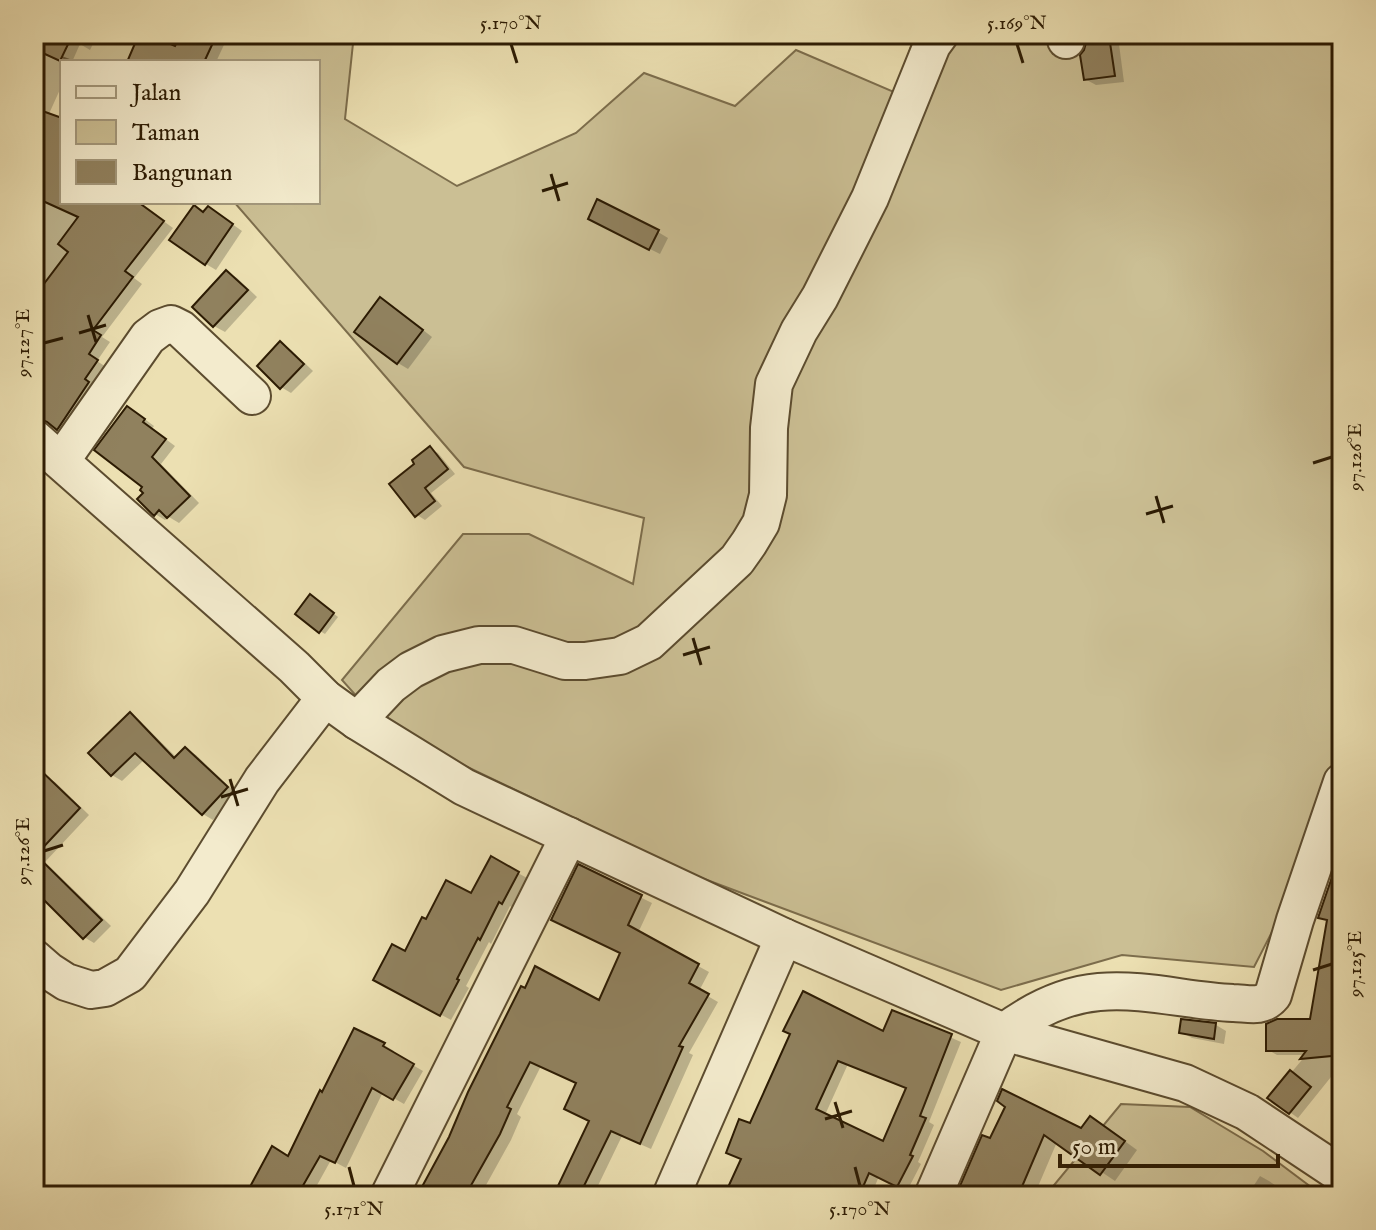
<svg xmlns="http://www.w3.org/2000/svg" width="1376" height="1230" viewBox="0 0 1376 1230" font-family="'IM FELL English',serif">
<style>
.green{fill:#cbbf94;stroke:#7c6d4c;stroke-width:2}
.shadow{fill:#0003;fill-rule:evenodd}
.building{fill:#90815e;stroke:#2c1b03;stroke-width:2;fill-rule:evenodd}
.lines{fill:none;stroke-linecap:round;stroke-linejoin:round}
.minor-casing{stroke:#5c4c2f;stroke-width:40}
.minor{stroke:#f3ebcd;stroke-width:36}
.ticks{fill:none;stroke:#2c1b03;stroke-width:3}
.neatline{fill:none;stroke:#2c1b03;stroke-width:3}
.ticks-label{font-size:20px;text-anchor:middle;fill:#2c1b03}
</style>
<rect width="100%" height="100%" fill="#ece0b2"/>
<filter id="stains"><feTurbulence type="fractalNoise" baseFrequency=".0025" numOctaves="4"/><feColorMatrix values="0 0 0 0 .2 0 0 0 0 .09 0 0 0 0 .02 0 0 0 .5 -.17"/></filter>
<radialGradient id="worn" r=".72"><stop offset=".6" stop-color="#630" stop-opacity="0"/><stop offset="1" stop-color="#630" stop-opacity=".3"/></radialGradient>
<!-- green -->
<g class="green">
<polygon points="34,34 354,34 345,119 457,186 576,133 644,73 735,106 796,50 896,93 915,34 1342,34 1342,834 1314,850 1254,967 1122,955 1001,990 691,874 384,727 342,680 463,534 529,534 633,584 644,518 464,467 234,202 318,202 318,62 75,62 34,47"/>
<polygon points="1121,1104 1190,1107 1263,1151 1323,1196 1045,1196"/>
</g>
<!-- shadow -->
<g class="shadow">
<polygon points="34,34 98,34 90,50 80,44 72,62 62,62 62,85 48,116 62,121 62,202 137,202 173,228 134,278 142,284 102,337 110,342 97,361 106,367 68,434 49,422 38,423 34,421"/>
<polygon points="141,34 229,34 216,62 129,62"/>
<polygon points="1109,38 1119,44 1124,82 1096,85 1085,79"/>
<polygon points="204,213 218,214 242,231 216,270 206,264"/>
<polygon points="600,224 658,232 668,238 660,254"/>
<polygon points="227,272 237,278 257,297 225,332 214,326 194,307"/>
<polygon points="391,305 432,337 408,369 398,363"/>
<polygon points="281,344 291,350 313,371 291,393 281,387"/>
<polygon points="138,414 154,426 152,429 175,446 161,464 199,503 179,523 169,517 165,520 155,514 145,493"/>
<polygon points="430,449 438,453 455,474 431,493 442,506 425,520 417,515 417,464"/>
<polygon points="315,599 338,617 325,634 320,631"/>
<polygon points="130,715 140,721 177,758 186,749 196,755 237,794 213,820 203,814 145,759 122,781 112,775"/>
<polygon points="45,777 55,782 89,815 45,862 111,926 94,943 84,937 34,887 34,788"/>
<polygon points="1342,853 1342,1069 1339,1067 1298,1118 1270,1098 1306,1055 1277,1055 1268,1050 1312,1021 1329,922 1320,917"/>
<polygon points="492,859 529,879 513,908 510,906 491,944 489,942 466,986 469,988 451,1020 375,979 406,954 427,921 472,895"/>
<polygon points="579,867 652,903 638,933 709,972 699,991 718,1002 689,1053 693,1055 651,1149 622,1136 593,1196 576,1196 591,1121 578,1083 541,1066 517,1114 521,1117 511,1140 480,1196 415,1196 418,1190 422,1191 451,1138 470,1093 600,1003 622,953"/>
<path d="M893,1012L961,1042L929,1122L934,1125L918,1162L921,1164L907,1191L879,1176L871,1196H726L743,1159L751,1126L792,1034H884ZM848,1064L908,1089L884,1144L825,1115Z"/>
<polygon points="1183,1021 1216,1025 1226,1031 1224,1044 1192,1038 1181,1032"/>
<polygon points="384,1045 394,1051 392,1053 423,1071 404,1104 383,1092 346,1168 331,1160 311,1196 247,1196 289,1158"/>
<polygon points="1104,1126 1137,1150 1115,1181 1057,1142 1034,1196 963,1196 991,1141 1082,1131"/>
<polygon points="1260,1176 1269,1181 1291,1196 1247,1196"/>
</g>
<!-- building -->
<g class="building">
<polygon points="34,34 73,34 60,61 34,49"/>
<polygon points="139,34 147,34 175,46 181,34 217,34 205,60 211,62 127,62"/>
<polygon points="1109,36 1115,76 1084,80 1080,55 1084,50 1087,39"/>
<polygon points="34,108 62,118 62,202 138,202 164,221 125,271 133,277 93,330 101,335 89,354 98,360 85,379 89,382 57,430 47,422 34,417 34,297 68,252 58,244 78,217 34,197"/>
<polygon points="597,199 659,230 649,250 588,219"/>
<polygon points="194,205 203,212 208,206 233,224 205,265 169,240"/>
<polygon points="226,270 248,290 213,327 192,307"/>
<polygon points="380,297 423,330 397,364 354,332"/>
<polygon points="280,341 304,364 280,389 257,366"/>
<polygon points="127,406 145,419 143,422 166,439 152,457 190,496 167,518 159,510 154,516 137,499 143,493 140,490 142,487 94,450"/>
<polygon points="430,446 448,469 425,488 435,501 415,517 389,484 414,464 412,460"/>
<polygon points="310,594 334,613 319,633 295,614"/>
<polygon points="130,712 174,758 185,747 228,787 202,815 135,753 111,776 88,753"/>
<polygon points="34,764 80,808 36,855 102,920 83,939 34,890"/>
<polygon points="1342,848 1342,1055 1300,1059 1306,1051 1266,1051 1266,1024 1277,1019 1310,1019 1327,920 1318,918"/>
<polygon points="491,856 519,872 502,904 499,902 480,940 478,938 457,979 459,980 440,1016 373,980 392,944 405,951 422,917 426,919 446,880 471,893"/>
<polygon points="578,864 642,895 628,925 699,964 689,983 709,994 679,1046 683,1047 640,1144 611,1131 579,1196 574,1196 557,1188 589,1121 564,1109 576,1083 530,1062 507,1107 511,1109 500,1134 465,1196 417,1196 449,1137 468,1092 521,986 525,988 535,966 599,1000 620,953 551,920"/>
<path d="M803,991L883,1031L892,1010L952,1034L920,1116L926,1118L910,1155L913,1156L897,1187L869,1173L859,1196H724L741,1159L726,1153L739,1119L750,1123L790,1034L783,1031ZM838,1061L906,1088L883,1141L816,1109Z"/>
<polygon points="1181,1019 1216,1023 1214,1039 1179,1033"/>
<polygon points="354,1028 385,1043 383,1046 414,1064 393,1100 372,1088 335,1163 320,1156 297,1196 245,1196 272,1146 288,1156 320,1090 322,1092"/>
<polygon points="1290,1070 1311,1087 1289,1114 1267,1098"/>
<polygon points="1002,1089 1081,1128 1090,1116 1125,1141 1100,1175 1044,1135 1018,1196 960,1196 956,1195 982,1135 990,1138 1005,1107 997,1101"/>
</g>
<g class="lines">
<!-- minor casing -->
<g class="minor-casing">
<g id="minor">
<polyline points="1066,34 1066,40"/>
<polyline points="34,438 294,667 325,698 357,721 464,787 784,937 1004,1032 1185,1083 1247,1112 1342,1175"/>
<polyline points="61,461 148,337 160,328 171,324 181,329 252,396"/>
<polyline points="357,721 391,685 411,670 443,654 479,645 514,645 565,661 585,661 620,656 649,642 737,560 749,543 761,523 768,495 769,428 774,384 799,331 820,297 870,198 932,45 940,34"/>
<polyline points="34,958 49,971 66,982 91,990 105,988 130,974 192,892 262,780 325,698"/>
<polyline points="389,1196 569,836"/>
<polyline points="671,1196 784,937"/>
<path d="M933,1196L1004,1032C1032,1011 1064,995 1099,992C1144,988 1188,1001 1233,1003C1241,1003 1250,1005 1258,1004C1264,1003 1269,1000 1273,995L1295,920L1342,782"/>
</g>
</g>
<!-- minor -->
<use href="#minor" class="minor"/>
</g>
<!-- ticks -->
<path class="ticks" d="M511,44L517,63M1017,44L1023,63M551,174L559,201M542,191L568,183M88,315L96,342M79,333L106,325M44,343L63,338M1313,463L1332,457M1156,496L1164,523M1146,514L1173,506M693,638L701,665M683,655L710,647M230,779L238,806M221,797L248,789M44,851L63,845M1313,970L1332,964M835,1102L843,1128M825,1119L852,1111M349,1167L354,1186M855,1167L860,1186"/>
<!-- margin -->
<rect width="1376" height="1230" fill="none" stroke="#ece0b2" stroke-width="88"/>
<!-- legend -->
<rect x="60" y="60" width="260" height="144" fill="#f3ebcd" stroke="#a3987c" stroke-width="2"/>
<rect x="76" y="86" width="40" height="12" fill="#f3ebcd" stroke="#a3987c" stroke-width="2"/>
<text x="132" y="100" font-size="24" fill="#2c1b03">Jalan</text>
<rect x="76" y="120" width="40" height="24" fill="#cbbf94" stroke="#a3987c" stroke-width="2"/>
<text x="132" y="140" font-size="24" fill="#2c1b03">Taman</text>
<rect x="76" y="160" width="40" height="24" fill="#90815e" stroke="#a3987c" stroke-width="2"/>
<text x="132" y="180" font-size="24" fill="#2c1b03">Bangunan</text>
<!-- scale -->
<path d="M1060 1154v12h218v-12" fill="none" stroke="#2c1b03" stroke-width="4"/>
<text x="1072" y="1154" font-size="24" fill="#2c1b03" stroke="#f3ebcd" stroke-width="6" paint-order="stroke">50 m</text>
<rect x="44" y="44" width="1288" height="1142" class="neatline"/>
<g class="ticks-label">
<text x="511" y="29">5.170°N</text>
<text x="1017" y="29">5.169°N</text>
<text transform="translate(22 343) rotate(-90)" y="7">97.127°E</text>
<text transform="translate(1354 457) rotate(-90)" y="7">97.126°E</text>
<text transform="translate(22 851) rotate(-90)" y="7">97.126°E</text>
<text transform="translate(1354 964) rotate(-90)" y="7">97.125°E</text>
<text x="354" y="1215">5.171°N</text>
<text x="860" y="1215">5.170°N</text>
</g>
<rect width="100%" height="100%" filter="url(#stains)"/>
<rect width="100%" height="100%" fill="url(#worn)"/>
</svg>
